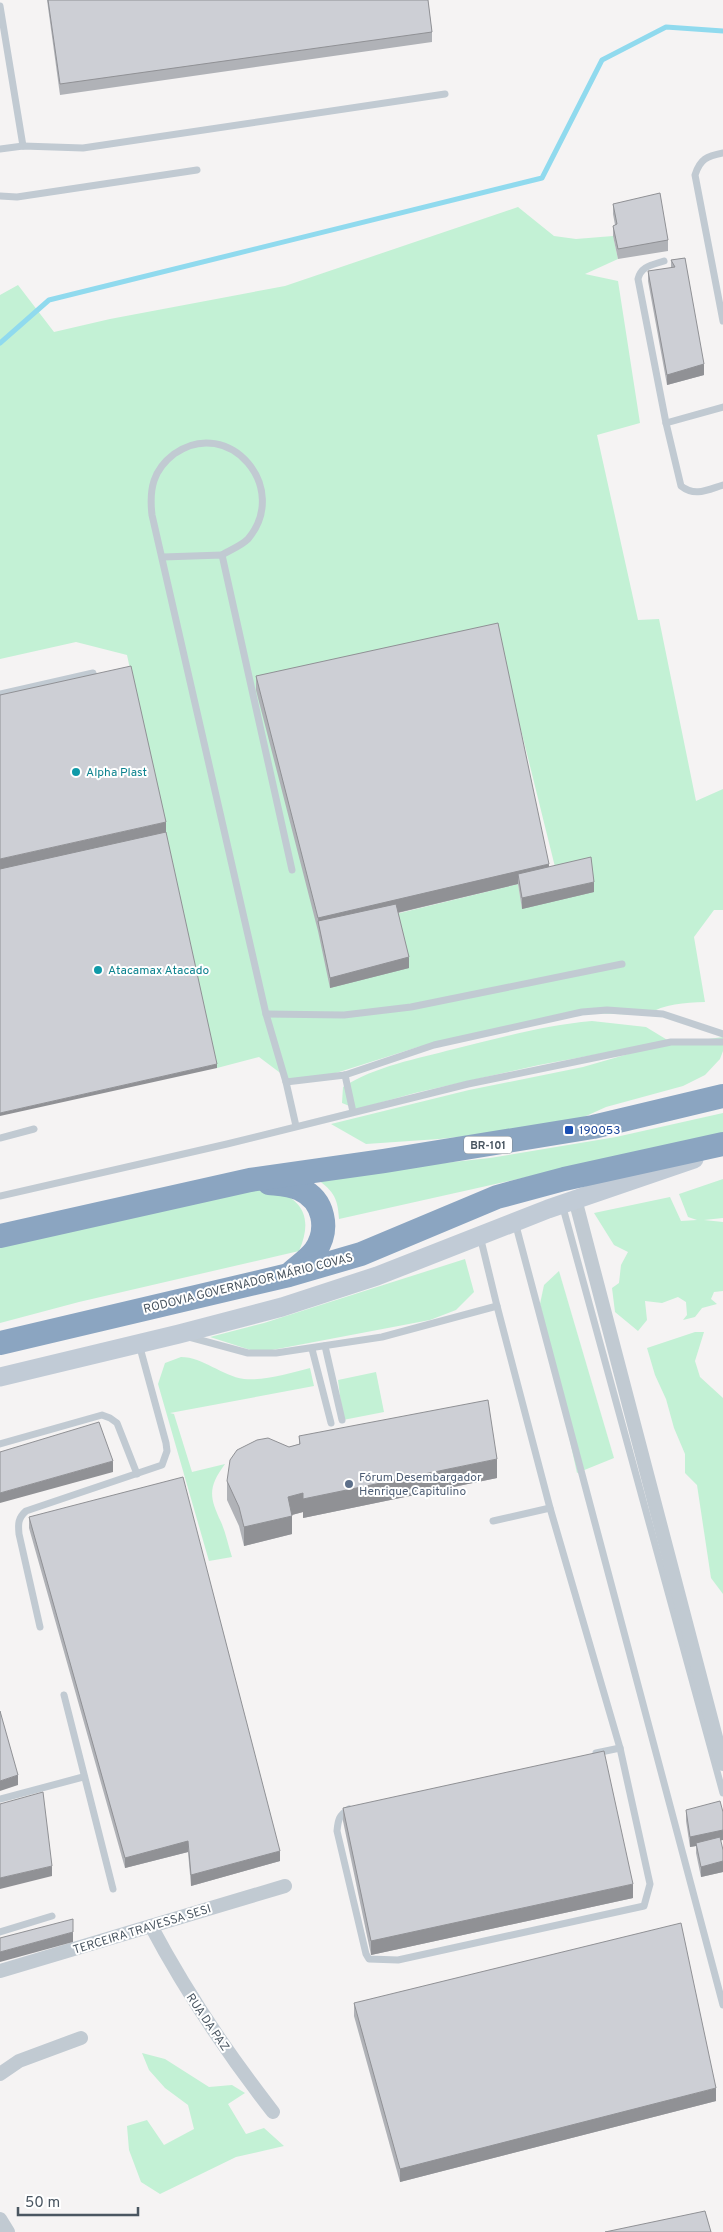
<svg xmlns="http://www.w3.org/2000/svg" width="723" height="2232" viewBox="0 0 723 2232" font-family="Overpass,sans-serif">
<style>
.green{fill:#c3f1d5;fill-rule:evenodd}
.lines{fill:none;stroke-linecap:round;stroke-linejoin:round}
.stream{stroke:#90daee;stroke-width:5}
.lane{stroke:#c1cad2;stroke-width:7}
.street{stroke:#c1cad2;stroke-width:14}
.secondary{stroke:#c1cbd6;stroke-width:19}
.highway{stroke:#8ba5c1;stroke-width:24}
.wall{fill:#b0b2b7}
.shaded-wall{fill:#909195}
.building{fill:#cdcfd5;stroke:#909195}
.culture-dot{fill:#0f9aa8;stroke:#fff;stroke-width:2}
.transit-dot{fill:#1a4fb4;stroke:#fff;stroke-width:2}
.service-dot{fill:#5c6f8a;stroke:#fff;stroke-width:2}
.labels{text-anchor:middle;stroke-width:4;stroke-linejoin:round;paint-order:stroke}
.shield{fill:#fff;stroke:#808990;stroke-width:1}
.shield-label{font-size:11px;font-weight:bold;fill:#4a5661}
.culture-label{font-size:12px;fill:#0d838f;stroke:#fff;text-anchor:start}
.transit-label{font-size:12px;fill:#164399;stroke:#fff;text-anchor:start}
.street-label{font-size:12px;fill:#4a5661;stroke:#fff}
.service-label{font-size:12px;fill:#4e5e75;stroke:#fff;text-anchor:start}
</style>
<rect width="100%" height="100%" fill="#f5f3f3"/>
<!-- green -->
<g class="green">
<path d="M518,207L554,236L576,239L613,236L618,259L585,274L618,281L640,423L597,435L638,620L659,619L696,801L723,789V910H714L694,937L705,1002C684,1003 665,1003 647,1015L584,1013L418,1047L317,1079L287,1078L259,1057L217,1068L127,655L76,642L0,659V295L18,285L54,332L110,319L285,286ZM498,637L557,875L522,908L518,884L396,914Z"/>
<path d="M592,1021L646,1027L669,1041L539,1065L415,1093L357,1109L342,1103L343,1087C376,1066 416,1059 454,1049C500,1038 545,1025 592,1021Z"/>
<polygon points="723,1037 723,1051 720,1059 705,1075 683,1086 606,1107 564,1126 439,1139 366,1144 331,1124 469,1090 583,1067 656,1046"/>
<path d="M723,1113V1133L339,1219C338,1196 332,1190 314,1177L490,1158L616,1137Z"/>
<polygon points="723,1179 723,1218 704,1220 723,1222 723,1291 714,1292 711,1299 717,1304 702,1308 695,1317 683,1320 687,1315 686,1302 678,1297 662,1303 645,1301 647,1320 638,1331 615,1312 612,1288 619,1283 621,1265 628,1252 614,1245 594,1213 670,1197 681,1221 697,1220 688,1217 679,1194"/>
<path d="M271,1189C304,1199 313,1219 299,1251L79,1302L0,1323V1246L253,1190Z"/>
<polygon points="465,1259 474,1292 456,1310 430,1320 272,1350 257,1352 210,1337 264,1323"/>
<polygon points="559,1271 614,1458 577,1473 540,1304 544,1285"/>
<polygon points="695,1332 704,1332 695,1361 700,1377 723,1398 723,1594 711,1578 697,1485 685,1473 685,1454 674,1428 666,1399 655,1375 647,1348"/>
<path d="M181,1357C203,1357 222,1376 244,1379C265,1381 290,1373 310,1368L314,1386L170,1413L174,1414L192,1472L225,1464C208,1487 209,1497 221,1522C226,1533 228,1545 232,1557L209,1561L158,1384L165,1363Z"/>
<polygon points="376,1372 384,1412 343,1420 338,1380"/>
<polygon points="142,2053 165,2059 209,2087 232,2085 245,2093 228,2104 246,2134 264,2128 284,2146 236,2157 160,2194 141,2182 129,2150 127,2126 147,2120 164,2145 194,2129 188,2105 165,2088 149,2070"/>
</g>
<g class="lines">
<!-- stream -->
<polyline class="stream" points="0,343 49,300 542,178 602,60 666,27 723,31"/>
<!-- lane -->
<g class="lane">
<polyline points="0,6 23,146"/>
<polyline points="0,149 23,146 83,148 445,94"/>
<path d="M723,153C707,156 700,159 695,175L723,321"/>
<polyline points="0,196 17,197 197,170"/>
<path d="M664,261C652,265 641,266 638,279L666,423"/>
<path d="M723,407L666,423L681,486C695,497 707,490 723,485"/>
<path d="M222,555C230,550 241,546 248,539C291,488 229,415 174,454C153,470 149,489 152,515L266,1014L286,1082L345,1075L434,1045L582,1012L607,1010L663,1014L723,1034"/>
<polyline points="163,557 222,555 292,870"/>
<polyline points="0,694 93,673"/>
<polyline points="266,1014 344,1015 411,1007 622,964"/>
<polyline points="345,1075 353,1112"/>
<polyline points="286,1082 296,1126"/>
<polyline points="0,1138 34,1129"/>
<polyline points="0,1196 227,1144 468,1084 671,1042 723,1042"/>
<polyline points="562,1204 723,1793"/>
<polyline points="515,1222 723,2005"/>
<polyline points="480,1236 497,1306"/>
<path d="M189,1337L248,1353H276L382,1337L497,1306L550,1508L620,1748L650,1884L644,1906L398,1960L369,1959L366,1954L337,1831C338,1820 339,1815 349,1809"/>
<polyline points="325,1346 342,1420"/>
<polyline points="312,1349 331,1423"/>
<polyline points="0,1444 102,1415 110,1418 117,1423 137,1474"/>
<polyline points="493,1521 550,1508"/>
<path d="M40,1627L19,1534C18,1524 18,1518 26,1511L162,1465L167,1451L166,1443L139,1344"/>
<polyline points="64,1695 113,1889"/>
<polyline points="596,1753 620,1748"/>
<polyline points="0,1799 83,1777"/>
<polyline points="0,1932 52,1916"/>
</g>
<!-- street -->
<g class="street">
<polyline points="575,1199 723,1764"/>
<path d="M151,1926C186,1992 227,2053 273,2112"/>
<polyline points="0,1971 285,1886"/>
<polyline points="0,2074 19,2061 81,2038"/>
<polyline points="0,2219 8,2232"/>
</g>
<!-- secondary -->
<polyline class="secondary" points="0,1377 179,1334 282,1307 377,1276 548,1209 694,1159"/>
<!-- highway -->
<g class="highway">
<path d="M269,1183C279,1184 290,1184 300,1189C324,1200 330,1229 315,1251C309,1259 300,1265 292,1272"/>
<polyline points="0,1236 250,1180 384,1161 593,1127 723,1096"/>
<polyline points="0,1343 289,1275 361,1254 497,1197 564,1179 723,1144"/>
</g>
</g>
<!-- wall -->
<g class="wall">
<polygon points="47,0 428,0 432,32 432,42 60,95"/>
<polygon points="613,204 668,240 668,251 618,259 613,236 613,226 615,225 613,214"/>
<polygon points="685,258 704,375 667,385 648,281 648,271 671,268 671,260"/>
<polygon points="256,676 549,867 594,892 522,909 518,884 398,913 409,968 330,988 318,931 256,690"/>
<polygon points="299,1436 497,1478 303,1518 303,1512 292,1515 292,1534 244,1546 239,1526 227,1500 227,1481 289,1447 299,1444"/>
<polygon points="29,1517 280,1861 191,1886 188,1852 125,1868 29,1528"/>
<polygon points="343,1808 633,1898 371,1955 343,1821"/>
<polygon points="686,1810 723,1812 723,1840 720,1840 723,1850 723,1872 701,1877 696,1853 696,1846 690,1847 686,1821"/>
<polygon points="354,2003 716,2101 400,2182 354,2016"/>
</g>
<!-- shaded-wall -->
<g class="shaded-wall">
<polygon points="704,364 704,375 667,385 667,375"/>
<polygon points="166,822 166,836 0,873 0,859"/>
<polygon points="549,864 549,877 518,874 518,884 320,931 318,918"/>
<polygon points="594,882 594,892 522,909 522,898"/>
<polygon points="409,957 409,968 330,988 330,978"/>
<polygon points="217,1064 217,1068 0,1116 0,1113"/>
<polygon points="497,1459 497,1478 303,1518 303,1499"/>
<polygon points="113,1461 113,1472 0,1503 0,1493"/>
<polygon points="303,1493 303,1512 288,1516 288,1497"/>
<polygon points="292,1516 292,1534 244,1546 244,1527"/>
<polygon points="18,1775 18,1785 0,1791 0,1781"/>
<polygon points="723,1830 723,1840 696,1846 696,1843 696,1846 690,1847 690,1837"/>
<polygon points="188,1841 188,1852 125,1868 125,1858"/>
<polygon points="280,1851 280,1861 191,1886 191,1875"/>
<polygon points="723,1861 723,1872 701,1877 701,1867"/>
<polygon points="52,1866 52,1876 0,1889 0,1878"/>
<polygon points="633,1884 633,1898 371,1955 371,1941"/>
<polygon points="73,1932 73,1942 0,1962 0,1952"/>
<polygon points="716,2088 716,2101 400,2182 400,2169"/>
</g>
<!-- building -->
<g class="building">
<polygon points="48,0 428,0 432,32 60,84"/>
<polygon points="660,193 668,240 618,249 613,226 617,224 613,204"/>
<polygon points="685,258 704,364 667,375 648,271 675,267 671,260"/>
<polygon points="498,623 549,864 318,918 256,676"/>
<polygon points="131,666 166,822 0,859 0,695"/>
<polygon points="166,832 217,1064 0,1113 0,869"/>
<polygon points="591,857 594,882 522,898 518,874"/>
<polygon points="396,904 409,957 330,978 318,921"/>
<polygon points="488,1400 497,1459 303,1499 303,1493 288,1497 292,1516 244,1527 239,1507 227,1481 230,1460 237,1450 257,1440 268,1438 289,1447 300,1444 299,1436"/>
<polygon points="99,1422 113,1461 0,1493 0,1452"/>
<polygon points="183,1477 280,1851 191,1875 188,1841 125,1858 29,1517"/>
<polygon points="0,1711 18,1775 0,1781"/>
<polygon points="604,1751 633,1884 371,1941 343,1808"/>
<polygon points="43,1792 52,1866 0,1878 0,1804"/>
<polygon points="720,1801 723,1812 723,1830 690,1837 686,1810"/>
<polygon points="720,1837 723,1850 723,1861 701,1867 696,1843"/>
<polygon points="73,1919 73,1932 0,1952 0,1938"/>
<polygon points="681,1923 716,2088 400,2169 354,2003"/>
<polygon points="705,2211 711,2232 605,2232"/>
</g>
<!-- markers -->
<g class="culture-dot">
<circle cx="76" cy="772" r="5"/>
<circle cx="98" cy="970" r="5"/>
</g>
<rect class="transit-dot" x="564" y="1125" width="10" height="10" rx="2.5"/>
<circle class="service-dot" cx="349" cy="1484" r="5"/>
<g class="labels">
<!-- shield labels -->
<rect class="shield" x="464" y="1136.5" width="48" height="17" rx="4"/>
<g class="shield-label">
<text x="488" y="1149">BR-101</text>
</g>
<!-- culture labels -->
<g class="culture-label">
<text x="86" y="776">Alpha Plast</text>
<text x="108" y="974">Atacamax Atacado</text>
</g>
<!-- transit labels -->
<g class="transit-label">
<text x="579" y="1134">190053</text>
</g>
<!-- street labels -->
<g class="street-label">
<text transform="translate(248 1283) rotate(-14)" y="4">RODOVIA GOVERNADOR MÁRIO COVAS</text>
<text transform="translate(142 1929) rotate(-17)" y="4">TERCEIRA TRAVESSA SESI</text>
<text transform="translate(208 2022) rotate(56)" y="4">RUA DA PAZ</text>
</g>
<!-- service labels -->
<g class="service-label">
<text x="359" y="1481">Fórum Desembargador<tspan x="359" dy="14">Henrique Capitulino</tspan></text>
</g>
</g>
<!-- scale -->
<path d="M18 2207v8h120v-8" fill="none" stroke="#4a5661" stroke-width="2.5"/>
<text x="25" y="2207" font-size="15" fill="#4a5661" stroke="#ffffff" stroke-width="4" paint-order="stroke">50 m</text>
</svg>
